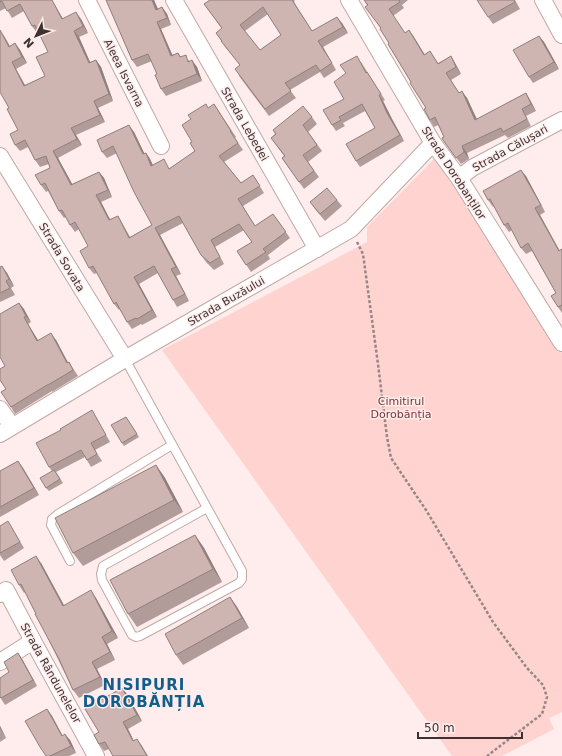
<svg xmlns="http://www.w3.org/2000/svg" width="562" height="756" viewBox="0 0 562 756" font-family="'DejaVu Sans',sans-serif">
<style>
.green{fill:#ffd3cf}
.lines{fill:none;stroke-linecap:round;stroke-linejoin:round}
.lane-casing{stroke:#c1a8a5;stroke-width:10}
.street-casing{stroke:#c1a8a5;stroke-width:18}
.path{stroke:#958786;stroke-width:2.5;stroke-dasharray:3 2;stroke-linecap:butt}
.lane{stroke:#fff;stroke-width:8}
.street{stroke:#fff;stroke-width:16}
.wall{fill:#b29c99;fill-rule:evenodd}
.shaded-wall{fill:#917f7d}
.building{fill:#cfb5b2;stroke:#917f7d;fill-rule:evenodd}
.labels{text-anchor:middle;stroke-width:3;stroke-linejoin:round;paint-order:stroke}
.street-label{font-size:11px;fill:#3d3231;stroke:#feedec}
.park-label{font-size:11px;fill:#783532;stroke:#feedec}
.district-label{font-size:15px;font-weight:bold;letter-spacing:1px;fill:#125e8a;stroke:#feedec}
</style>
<rect width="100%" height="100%" fill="#feedec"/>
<!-- green -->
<polygon class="green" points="435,158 562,353 562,712 549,718 554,729 502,756 452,756 162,350 367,242 367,227"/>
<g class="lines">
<!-- lane casing -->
<g class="lane-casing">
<g id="lane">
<polyline points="125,359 242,571 242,579 239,583 140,636 136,637 132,635 102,580 101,574 103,566 207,508"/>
<polyline points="70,561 51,525 52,519 58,514 172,445"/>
</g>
</g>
<!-- street casing -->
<g class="street-casing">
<g id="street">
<polyline points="87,0 161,146"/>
<polyline points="174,0 317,249"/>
<polyline points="349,0 433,143 459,178 562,343"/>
<polyline points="543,0 562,35"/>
<polyline points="0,156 125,359"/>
<polyline points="459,178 472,168 562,120"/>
<polyline points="0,409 12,426"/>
<polyline points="0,434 125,359 351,229 433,143"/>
<polyline points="0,594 6,590 33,641 96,756"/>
<polyline points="0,662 33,641"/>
</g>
</g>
<!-- path -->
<polyline class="path" points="357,242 363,254 378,364 387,437 391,458 426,510 493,622 527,668 543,685 547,697 542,714 487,756"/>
<!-- lane -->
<use href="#lane" class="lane"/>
<!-- street -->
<use href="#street" class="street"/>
</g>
<!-- wall -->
<g class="wall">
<polygon points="0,0 52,0 63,19 81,19 88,33 79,37 90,62 96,60 101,67 113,101 98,108 105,122 76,135 82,145 58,158 72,184 99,172 104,178 112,197 101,202 110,220 118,216 130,237 152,225 117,153 107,158 102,152 134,132 144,153 146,153 150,159 153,165 170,168 195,151 192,142 209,108 214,104 236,137 235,138 243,150 224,162 241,183 253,175 264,193 243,206 255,226 273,214 290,238 268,255 270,259 251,272 237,251 252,242 244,230 215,247 224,264 214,270 206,262 201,255 183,223 160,235 181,274 176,276 189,301 177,307 173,300 158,273 139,284 157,317 142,325 141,324 132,329 127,322 120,309 119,310 114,304 97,273 94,274 89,268 88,246 79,229 75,232 70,225 66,217 64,218 59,211 48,191 46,192 41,185 50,168 49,164 40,167 35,160 28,147 20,151 15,145 18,130 9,108 4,36 10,46 15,43 20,50 27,63 16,69 25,85 45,76 48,52 39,32 37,33 32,26 24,11 12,18 6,8 0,11"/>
<polygon points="106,0 154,0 158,9 162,7 167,14 171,25 161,29 172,55 178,53 181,57 190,61 197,67 202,81 166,96 161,89 157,74 152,61 137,67 132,60"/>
<path d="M210,0H294L295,1L294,2L312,31L342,23L348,33L323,47L336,70L324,78L320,72L290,90L296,98L269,116L239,76L240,65L226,48L216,33L222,29L204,4ZM268,14L281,35L260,50L245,31Z"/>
<polygon points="364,0 408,0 402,5 404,8 393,16 405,33 409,30 425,55 430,51 438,63 451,56 461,74 451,80 459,93 467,98 477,119 526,93 530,100 536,111 526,116 531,126 508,138 505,135 467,153 469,159 461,164 443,140 444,137 438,125 434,127 430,120 426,108 411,82 389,43"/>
<polygon points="515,0 520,9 493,24 488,17"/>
<polygon points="539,36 544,42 559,69 533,83 529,77"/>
<polygon points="361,62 385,100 383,101 392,119 404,141 360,167 356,161 375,128 365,111 343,123 345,126 336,131 332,125 344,99"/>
<polygon points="312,117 317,124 308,132 322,151 308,162 319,177 304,189 282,158 284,156 271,138 275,134 273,130"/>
<polygon points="526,176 545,212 540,215 559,250 562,249 562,313 558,307 556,293 532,251 526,254 521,248 512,230 509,232 504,225 494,206 493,207 488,200"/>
<polygon points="337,200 342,206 325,221 315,209 310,202"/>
<polygon points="0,267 7,273 14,286 11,288 15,295 0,302"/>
<polygon points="19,303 31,322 28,324 38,340 56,340 68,363 69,362 78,376 52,392 52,391 15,414 11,407 6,389 5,366"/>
<polygon points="96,417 110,442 95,450 102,461 91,467 85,457 56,472 63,483 49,491 46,488 52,471 49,467"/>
<polygon points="126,417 139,437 124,446 122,443"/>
<polygon points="18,461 23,468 39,495 0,517 0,471"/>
<polygon points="156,465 165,478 183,512 83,566 73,553"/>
<polygon points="0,526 12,528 24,548 4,561 0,555"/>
<polygon points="195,535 204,548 222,582 137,627 128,614"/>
<polygon points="41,563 64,605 96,598 118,638 107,644 115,660 97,669 105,685 79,698 73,690 36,614 25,592 24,593 19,585"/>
<polygon points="230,597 237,607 249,628 183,665 176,655"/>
<polygon points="18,653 22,659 37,686 5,705 0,697 9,672"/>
<polygon points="127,694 142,721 128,729 134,741 142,746 109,749 104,751 99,744 99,732"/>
<polygon points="47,709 52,716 62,735 70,740 76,753 69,756 46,756"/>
<polygon points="0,726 6,738 0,742"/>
</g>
<!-- shaded-wall -->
<g class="shaded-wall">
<polygon points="52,0 67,26 62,19"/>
<polygon points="152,0 154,0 161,17 156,10"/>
<polygon points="292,0 316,38 312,31"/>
<polygon points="162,7 167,14 171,25 167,18"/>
<polygon points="76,12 81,19 88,33 83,26"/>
<polygon points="337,17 342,23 348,33 343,27"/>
<polygon points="157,22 161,29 176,63 171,56"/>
<polygon points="0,30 4,36 13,53 9,47"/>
<polygon points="409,30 414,37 429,62 424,55"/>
<polygon points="74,31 79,37 93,69 89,63"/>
<polygon points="539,36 544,42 559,69 554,62"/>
<polygon points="318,41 323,47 336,70 332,63"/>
<polygon points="15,43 20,50 27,63 22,57"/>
<polygon points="451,56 455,63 461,74 456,67"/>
<polygon points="96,60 101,67 113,101 109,94"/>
<polygon points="192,60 197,67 202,81 197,74"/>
<polygon points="12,62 16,69 29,93 24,86"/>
<polygon points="462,91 467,98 480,127 475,120"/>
<polygon points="526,93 530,100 536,111 531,104"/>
<polygon points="379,95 383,101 392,119 404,141 400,135 387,113"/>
<polygon points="94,101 98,108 105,122 100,115"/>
<polygon points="129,125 134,132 148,161 143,154"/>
<polygon points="71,128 76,135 82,145 77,139"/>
<polygon points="462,146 467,153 469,159 464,152"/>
<polygon points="53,151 58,158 76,191 71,185"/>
<polygon points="146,153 150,159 156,173 151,166"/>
<polygon points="521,170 526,176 545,212"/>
<polygon points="99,172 104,178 112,197 108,190"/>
<polygon points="96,195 101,202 114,227 109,220"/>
<polygon points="535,208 540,215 562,255 559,251"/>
<polygon points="118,216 122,223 133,244 129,238"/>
<polygon points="155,228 160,235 181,274 176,267"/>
<polygon points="2,266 7,273 14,286 9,279"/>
<polygon points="171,269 176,276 189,301 185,294"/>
<polygon points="134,277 139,284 157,317 152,310"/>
<polygon points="19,303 24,309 31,322 26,316"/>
<polygon points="24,317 28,324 42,347 37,341"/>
<polygon points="51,333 56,340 72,370 67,363"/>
<polygon points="18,461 23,468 39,495 34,488"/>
<polygon points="156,465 165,478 183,512 174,500"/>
<polygon points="195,535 204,548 222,582 213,569"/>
<polygon points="36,556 41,563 68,613 63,606"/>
<polygon points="91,590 96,598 118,638 112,631"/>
<polygon points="230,597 237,607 249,628 242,618"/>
<polygon points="102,637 107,644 115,660 110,652"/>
<polygon points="18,653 22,659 37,686 33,680"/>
<polygon points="92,662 97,669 105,685 100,677"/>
<polygon points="122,688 127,694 142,721 137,715"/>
<polygon points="47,709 52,716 66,742 62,736"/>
<polygon points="123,722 128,729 137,748 133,741"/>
<polygon points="0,726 6,738 0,728"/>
<polygon points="65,734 70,740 76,753 71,746"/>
<polygon points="137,739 142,746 148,756 147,756"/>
</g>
<!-- building -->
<g class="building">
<polygon points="0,0 52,0 62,19 76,12 83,26 74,31 89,63 96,60 109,94 94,101 100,115 71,128 77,139 53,151 71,185 99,172 108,190 96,195 109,220 118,216 129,238 152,225 134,192 113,146 102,152 97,140 129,125 143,154 146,153 151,166 164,159 169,169 195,151 190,143 192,142 182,125 191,119 188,115 206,104 208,108 214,104 231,131 230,131 238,143 219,156 241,183 253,175 260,186 238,199 255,226 273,214 286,232 263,249 266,252 246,265 237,251 252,242 239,224 211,240 220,257 210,263 201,255 179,216 155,228 176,267 171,269 185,294 173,300 154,266 134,277 152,310 137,319 136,318 127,322 116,302 114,304 93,266 89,268 80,251 88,246 75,222 70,225 62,210 59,211 45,183 41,185 35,175 50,168 46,156 35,160 25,140 15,145 10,134 18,130 7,109 9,108 0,92 0,30 9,47 15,43 22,57 12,62 24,86 45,76 36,57 48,52 35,25 32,26 20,4 7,11 2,1 0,2"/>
<polygon points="106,0 152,0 156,10 162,7 167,18 157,22 171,56 178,53 180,57 186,55 188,62 192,60 197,74 161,89 155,75 157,74 148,54 132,60"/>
<path d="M210,0H292L312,31L337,17L343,27L318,41L332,63L320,71L316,65L285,83L291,91L265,109L235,69L240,65L221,41H222L216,33L222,28L204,4ZM263,7L281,35L260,50L240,25Z"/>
<polygon points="364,0 399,0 400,2 389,9 405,33 409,30 424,55 430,51 438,64 451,56 456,67 446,73 459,93 462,91 475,120 526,93 531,104 522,109 527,119 503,132 501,128 462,146 464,152 456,158 443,140 442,138 444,137 435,117 430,120 424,109 426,108 410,83 411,82 388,44 389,43 380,29 381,28 365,7 368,5"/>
<polygon points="477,0 514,0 515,2 488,17"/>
<polygon points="539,36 554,62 529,77 513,50"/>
<polygon points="357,56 366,73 367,72 381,94 379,95 387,113 400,135 356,161 346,144 375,128 362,104 339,117 341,120 332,125 323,110 344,99 334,82 346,73 340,65"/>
<polygon points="303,106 312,117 303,125 317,145 303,155 314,171 299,182 282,158 285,156 271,138 276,134 273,130"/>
<polygon points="521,170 541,205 535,208 559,251 562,249 562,305 558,307 551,296 556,293 528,243 521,248 508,223 504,225 490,199 488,200 483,191"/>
<polygon points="327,188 337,200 320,214 310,202"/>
<polygon points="2,266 9,279 6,281 10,288 0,293 0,267"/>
<polygon points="19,303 26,316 24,317 37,341 51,333 67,363 69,362 73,370 48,385 47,385 11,407 1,392 6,389 0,380 0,369 5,366 0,357 0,314"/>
<polygon points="92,410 106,435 91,443 97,454 87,460 81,450 49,467 36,443 61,430 60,429"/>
<polygon points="126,417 137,434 122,443 111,425"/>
<polygon points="18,461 34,488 0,507 0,471"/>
<polygon points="156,465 174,500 73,553 55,518"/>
<polygon points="54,470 60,479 46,488 40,478"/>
<polygon points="8,521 20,542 0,553 0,526"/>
<polygon points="195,535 213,569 128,614 110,580"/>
<polygon points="36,556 63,606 91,590 112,631 102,637 110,652 92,662 100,677 73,690 59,659 35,614 36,614 21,584 19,585 11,570"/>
<polygon points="230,597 242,618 176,655 165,634"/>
<polygon points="18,653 33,680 1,698 0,697 0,678 9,672 4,662"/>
<polygon points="122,688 137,715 123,722 133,741 137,739 147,756 113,756 105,742 99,744 94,735 99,732 85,709"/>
<polygon points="47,709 62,736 65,734 71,746 50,756 46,756 40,747 25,721"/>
</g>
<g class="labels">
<!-- street labels -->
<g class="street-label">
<text transform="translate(124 73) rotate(63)" y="4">Aleea Isvarna</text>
<text transform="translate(245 124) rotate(60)" y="4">Strada Lebedei</text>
<text transform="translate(510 148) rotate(-29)" y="4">Strada Călușari</text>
<text transform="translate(454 173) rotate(57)" y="4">Strada Dorobanților</text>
<text transform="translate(62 257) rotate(59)" y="4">Strada Sovata</text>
<text transform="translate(226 301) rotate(-30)" y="4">Strada Buzăului</text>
<text transform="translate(51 673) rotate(61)" y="4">Strada Rândunelelor</text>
</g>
<!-- park labels -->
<g class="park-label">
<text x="401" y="405">Cimitirul<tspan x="401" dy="13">Dorobănția</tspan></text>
</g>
<!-- district labels -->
<g class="district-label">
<text x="144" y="690">NISIPURI<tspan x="144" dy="17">DOROBĂNȚIA</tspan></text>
</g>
</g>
<!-- north arrow -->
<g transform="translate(36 36) rotate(227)" stroke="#feedec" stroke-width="3" paint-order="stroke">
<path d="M0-3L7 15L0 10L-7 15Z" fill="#3d3231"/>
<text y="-6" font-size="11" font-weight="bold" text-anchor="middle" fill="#3d3231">N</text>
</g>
<!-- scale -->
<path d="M418 732v6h104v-6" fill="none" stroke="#3d3231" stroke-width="2"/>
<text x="424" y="732" font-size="12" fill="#3d3231" stroke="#feedec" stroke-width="3" paint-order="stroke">50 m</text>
</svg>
